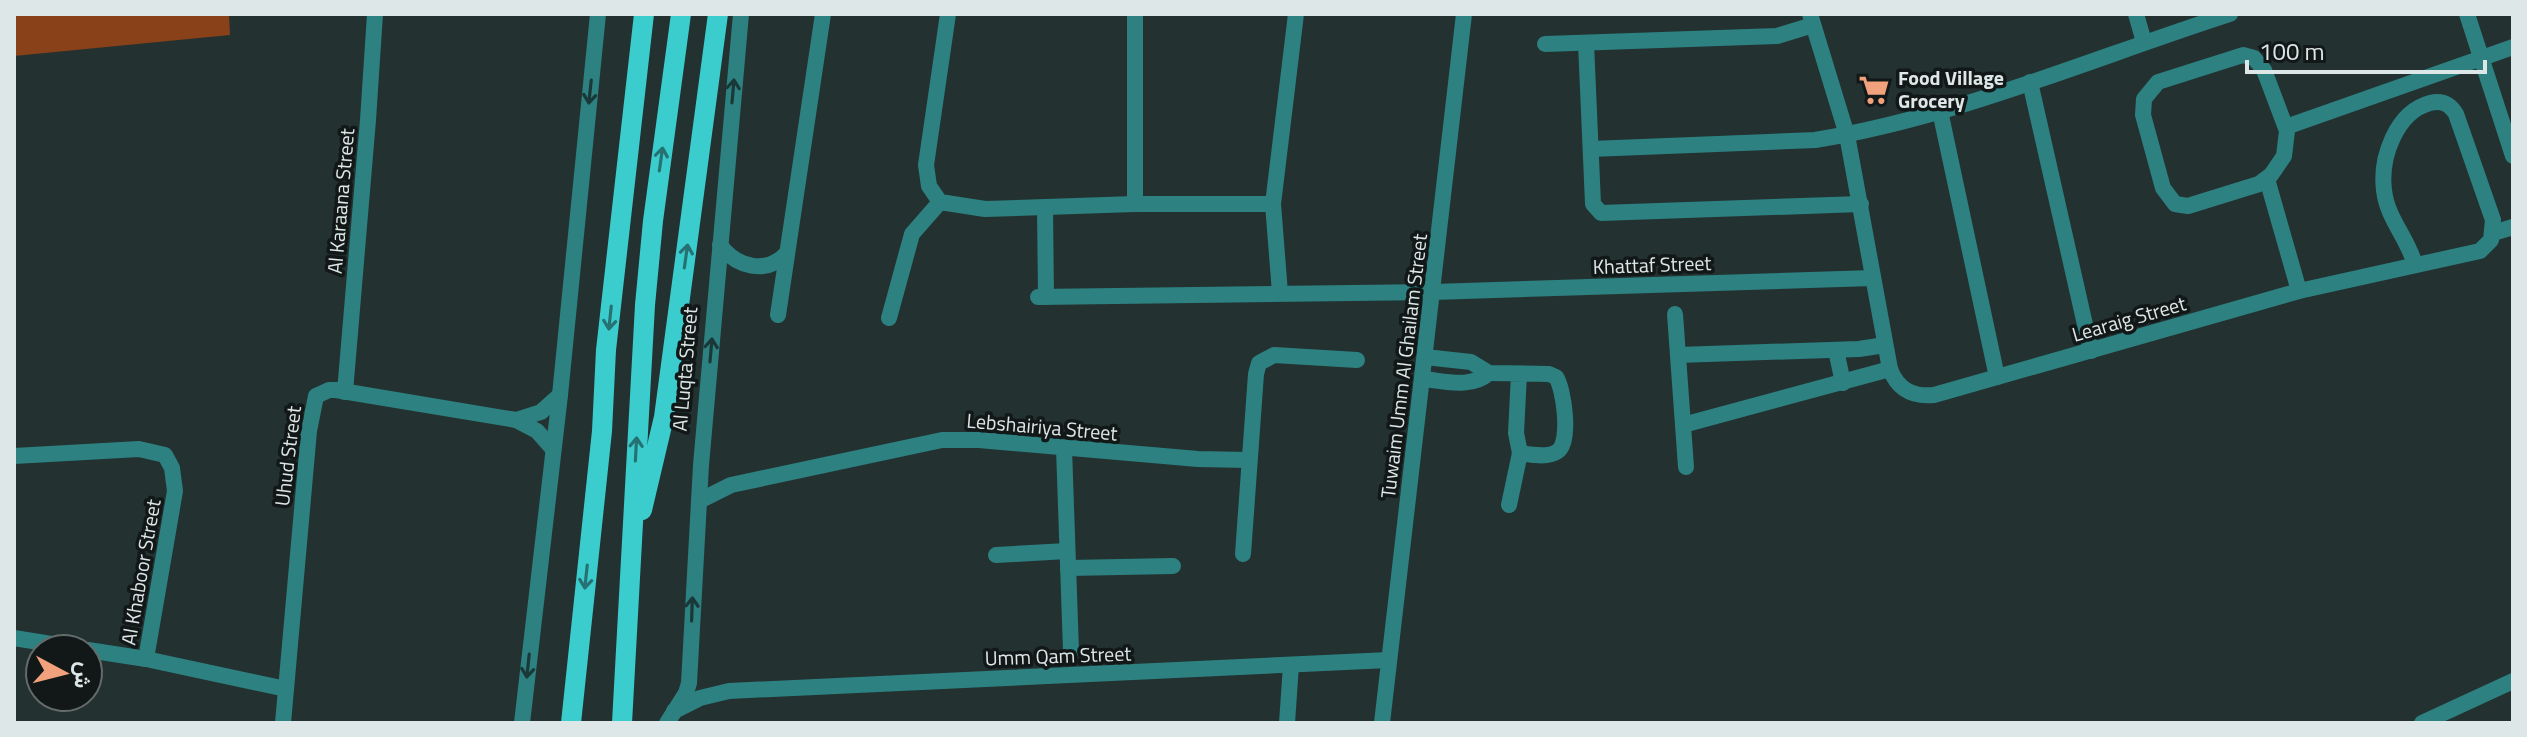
<svg xmlns="http://www.w3.org/2000/svg" width="2527" height="737" viewBox="0 0 2527 737" font-family="'Titillium Web',Vazirmatn,sans-serif">
<style>
.green{fill:#89411a}
.lines{fill:none;stroke-linecap:round;stroke-linejoin:round}
.minor{stroke:#2d8181;stroke-width:16}
.primary{stroke:#3bcdce;stroke-width:20}
.oneway{stroke:#1a3838}
.oneway2{stroke:#267273}
.labels{text-anchor:middle;stroke-width:7;stroke-linejoin:round;paint-order:stroke}
.poi-label{font-size:20px;font-weight:bold;fill:#dee7e7;stroke:#121818;text-anchor:start}
.street-label{font-size:20px;fill:#dee7e7;stroke:#121818}
</style>
<rect width="100%" height="100%" fill="#233131"/>
<!-- green -->
<polygon class="green" points="14,14 229,14 230,35 14,56"/>
<g class="lines">
<!-- minor -->
<g class="minor">
<polyline points="948,14 926,165 929,186 940,202 985,209 1135,204 1273,204"/>
<path d="M1810,14L1847,135L1890,369C1898,390 1913,397 1934,395L2299,291L2480,251L2491,240L2493,220L2456,114C2450,104 2442,100 2430,103C2396,112 2380,158 2384,190C2387,219 2408,238 2415,265"/>
<polyline points="2136,14 2144,42"/>
<polyline points="2467,14 2513,156"/>
<polyline points="1586,43 1593,204 1601,213 1861,204"/>
<polyline points="1545,44 1777,36 1813,25"/>
<polygon points="2243,55 2254,58 2264,70 2287,131 2284,156 2271,175 2259,184 2188,206 2175,204 2163,188 2143,115 2144,99 2158,82"/>
<polyline points="2030,82 2091,351"/>
<polyline points="1940,111 1997,377"/>
<polyline points="2286,127 2513,47"/>
<path d="M1591,149L1815,140C1957,117 2093,58 2230,14"/>
<polyline points="2267,179 2299,291"/>
<polyline points="1135,204 1135,14"/>
<polyline points="1045,207 1046,297"/>
<polyline points="2493,233 2513,227"/>
<path d="M720,245C736,267 766,275 786,254"/>
<polyline points="1280,293 1273,204 1296,14"/>
<polyline points="1038,297 1433,292 1873,278"/>
<polyline points="1675,314 1686,467"/>
<polyline points="778,315 823,14"/>
<polyline points="889,318 912,234 940,202"/>
<polyline points="1836,350 1843,383"/>
<polyline points="1678,355 1859,349 1885,345"/>
<path d="M1425,357L1471,362L1489,373L1549,374L1556,377C1564,389 1571,441 1558,451C1549,458 1531,455 1520,453L1516,433L1519,374"/>
<path d="M1423,379C1445,381 1471,389 1489,373"/>
<polyline points="345,392 368,120 375,14"/>
<polyline points="516,420 541,412 560,395"/>
<polyline points="1683,425 1890,369"/>
<polyline points="1064,448 1071,651"/>
<polyline points="14,456 139,449 165,455 172,468 175,491 146,659"/>
<polyline points="699,501 731,485 942,440 979,440 1198,459 1248,460"/>
<polyline points="1509,505 1520,453"/>
<polyline points="1243,554 1256,374 1259,363 1274,355 1357,360"/>
<polyline points="996,555 1067,551"/>
<polyline points="1068,568 1173,566"/>
<polyline points="14,638 82,649"/>
<polyline points="88,650 146,659 286,689"/>
<polyline points="674,711 700,698 729,691 1389,660"/>
<polyline points="283,723 309,431 316,396 329,390 336,390 516,420 537,431 553,449"/>
<polyline points="522,723 560,395 598,14"/>
<polyline points="667,723 686,693 689,683 701,465 741,14"/>
<polyline points="1287,723 1291,665"/>
<polyline points="1382,723 1464,14"/>
<polyline points="2422,723 2513,681"/>
</g>
<!-- primary -->
<g class="primary">
<polyline points="642,510 664,417 718,14"/>
<polyline points="571,723 602,431 606,350 644,14"/>
<polyline points="622,723 645,305 653,221 681,14"/>
</g>
</g>
<!-- one-way arrows -->
<defs><path id="oneway-shaft" d="M-6 0H5M1.5-3L5.5 0L1.5 3" fill="none" stroke-width="1.6" stroke-linecap="round" stroke-linejoin="round" transform="scale(2)"/></defs>
<g class="oneway">
<use href="#oneway-shaft" transform="translate(733 91) rotate(-85)"/>
<use href="#oneway-shaft" transform="translate(590 92) rotate(96)"/>
<use href="#oneway-shaft" transform="translate(711 350) rotate(-85)"/>
<use href="#oneway-shaft" transform="translate(692 609) rotate(-88)"/>
<use href="#oneway-shaft" transform="translate(528 666) rotate(96)"/>
</g>
<g class="oneway2">
<use href="#oneway-shaft" transform="translate(661 159) rotate(-82)"/>
<use href="#oneway-shaft" transform="translate(686 256) rotate(-82)"/>
<use href="#oneway-shaft" transform="translate(610 318) rotate(96)"/>
<use href="#oneway-shaft" transform="translate(636 449) rotate(-87)"/>
<use href="#oneway-shaft" transform="translate(586 577) rotate(96)"/>
</g>
<!-- icons -->
<defs>
<g id="supermarket-bare" transform="scale(2.4)"><path d="M-6-5.5h2.5l.6 2H6L4.5 2H-2.5L-4.4-4H-6ZM-1.5 3.2a1.3 1.3 0 1 0 .1 0ZM3 3.2a1.3 1.3 0 1 0 .1 0Z" fill="#f1a17c" stroke="#121818" stroke-width="2.5" paint-order="stroke"/></g>
</defs>
<g fill-rule="evenodd">
<use href="#supermarket-bare" x="1874" y="90"/>
</g>
<g class="labels">
<!-- poi labels -->
<g class="poi-label">
<text x="1898" y="85">Food Village<tspan x="1898" dy="23">Grocery</tspan></text>
</g>
<!-- street labels -->
<g class="street-label">
<text transform="translate(341 201) rotate(-85)" y="7">Al Karaana Street</text>
<text transform="translate(1652 265) rotate(-2)" y="7">Khattaf Street</text>
<text transform="translate(2129 319) rotate(-16)" y="7">Learaig Street</text>
<text transform="translate(1404 366) rotate(-83)" y="7">Tuwaim Umm Al Ghailam Street</text>
<text transform="translate(685 369) rotate(-85)" y="7">Al Luqta Street</text>
<text transform="translate(1042 427) rotate(5)" y="7">Lebshairiya Street</text>
<text transform="translate(288 456) rotate(-83)" y="7">Uhud Street</text>
<text transform="translate(141 572) rotate(-80)" y="7">Al Khaboor Street</text>
<text transform="translate(1058 656) rotate(-2)" y="7">Umm Qam Street</text>
</g>
</g>
<!-- border -->
<rect width="2527" height="737" fill="none" stroke="#dee7e7" stroke-width="32"/>
<!-- north arrow -->
<g transform="translate(64 673) rotate(97)"><circle r="38" fill="#121818" stroke="#646b6b" stroke-width="2"/>
<path d="M0-6L14 30L0 20L-14 30Z" fill="#f1a17c"/>
<text y="-12" font-size="22" font-weight="bold" text-anchor="middle" fill="#dee7e7">ش</text>
</g>
<!-- scale -->
<path d="M2247 60v12h238v-12" fill="none" stroke="#dee7e7" stroke-width="4"/>
<text x="2259" y="60" font-size="24" fill="#dee7e7" stroke="#121818" stroke-width="6" paint-order="stroke">100 m</text>
</svg>
